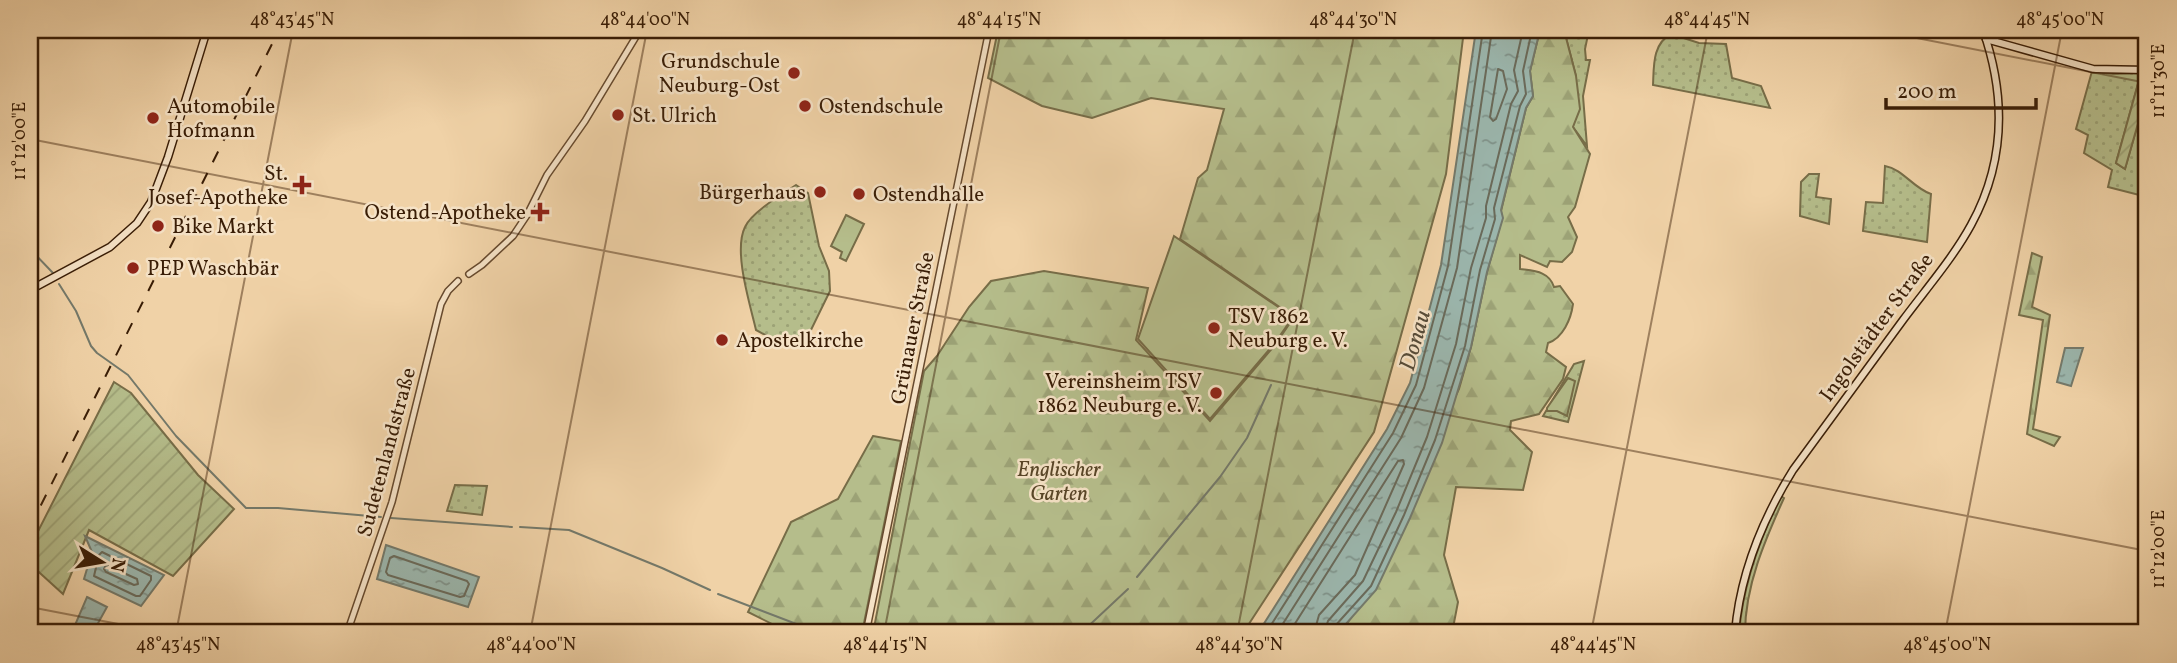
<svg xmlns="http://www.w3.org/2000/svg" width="2177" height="663" viewBox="0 0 2177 663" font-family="Vollkorn,serif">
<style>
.grass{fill:url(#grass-dots);stroke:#776d48;stroke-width:2}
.forest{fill:url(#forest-firs);stroke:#776d48;stroke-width:2}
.garden{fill:url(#garden-furrows);stroke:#776d48;stroke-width:2}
.pitch{fill:#b5bd8b;stroke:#776d48;stroke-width:2}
.water{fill:url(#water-ripples);stroke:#74796a;stroke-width:2}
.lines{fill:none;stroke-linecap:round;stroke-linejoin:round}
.shore{stroke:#6a6a5a;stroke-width:2}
.stream{stroke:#74796a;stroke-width:2}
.tertiary-casing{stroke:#674a2e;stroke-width:8}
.secondary-casing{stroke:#391d06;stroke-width:9}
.tertiary{stroke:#f5e2c6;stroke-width:5}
.secondary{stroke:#f5e2c6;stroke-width:6}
.rail{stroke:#391d06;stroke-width:2;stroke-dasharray:12 12;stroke-linecap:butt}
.ticks{fill:none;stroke:#391d06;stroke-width:2;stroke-opacity:0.45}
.poi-dot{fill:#8f2418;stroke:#f5e2c6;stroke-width:2.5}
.labels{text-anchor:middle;stroke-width:5;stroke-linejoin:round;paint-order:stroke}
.poi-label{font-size:21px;fill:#391d06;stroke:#f5e2c6;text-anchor:start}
.street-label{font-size:21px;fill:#391d06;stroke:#f5e2c6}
.park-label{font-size:21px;font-style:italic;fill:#584527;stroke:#f5e2c6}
.water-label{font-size:23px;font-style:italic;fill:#564b38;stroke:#f5e2c6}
.neatline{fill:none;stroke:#391d06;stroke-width:2.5}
.ticks-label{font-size:18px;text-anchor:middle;fill:#391d06}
</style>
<defs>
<pattern id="grass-dots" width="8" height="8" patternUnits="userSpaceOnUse" patternTransform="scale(1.75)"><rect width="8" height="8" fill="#b5bd8b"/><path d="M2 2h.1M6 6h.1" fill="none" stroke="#9ca276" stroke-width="1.8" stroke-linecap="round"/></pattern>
<pattern id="forest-firs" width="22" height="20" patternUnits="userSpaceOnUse" patternTransform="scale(1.75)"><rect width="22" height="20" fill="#b5bd8b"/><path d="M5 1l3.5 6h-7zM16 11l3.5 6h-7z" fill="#9ca276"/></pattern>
<pattern id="garden-furrows" width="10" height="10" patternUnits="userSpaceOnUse" patternTransform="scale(1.75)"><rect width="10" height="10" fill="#b5bd8b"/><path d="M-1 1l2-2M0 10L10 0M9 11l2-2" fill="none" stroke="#9ca276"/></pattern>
<pattern id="water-ripples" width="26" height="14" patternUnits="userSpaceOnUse" patternTransform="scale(1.75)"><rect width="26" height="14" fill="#9bb6ad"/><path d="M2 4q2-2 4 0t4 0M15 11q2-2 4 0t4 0" fill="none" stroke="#7f938b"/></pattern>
</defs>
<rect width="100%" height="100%" fill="#f0d2a7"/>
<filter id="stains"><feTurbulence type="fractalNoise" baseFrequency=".00286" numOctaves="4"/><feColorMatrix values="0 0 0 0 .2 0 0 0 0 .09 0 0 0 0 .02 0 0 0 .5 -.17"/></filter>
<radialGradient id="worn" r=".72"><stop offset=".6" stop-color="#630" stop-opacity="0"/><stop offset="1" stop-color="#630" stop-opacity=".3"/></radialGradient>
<!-- grass -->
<g class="grass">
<polygon points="1564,30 1589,30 1585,49 1586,60 1590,60 1583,96 1587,146 1573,127 1576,76"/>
<path d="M1671,34L1699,43L1726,44L1732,78L1761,86L1770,108L1653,85C1654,67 1652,44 1671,34Z"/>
<polygon points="2092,71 2113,74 2141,73 2116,163 2125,169 2147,92 2147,197 2108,187 2112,170 2084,153 2088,135 2076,129"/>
<path d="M1885,166C1903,169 1913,188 1931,194L1927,242L1863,231L1866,202L1883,203Z"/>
<polygon points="1809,174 1819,174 1816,197 1831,199 1829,224 1800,216 1801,182"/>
<path d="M796,185L808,193L819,246L829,271L830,291L810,332L782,344L756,330C750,304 733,251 745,227C751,213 783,193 796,185Z"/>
<polygon points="1584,361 1568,422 1543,416 1574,364"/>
<polygon points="455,485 487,486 482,515 447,511"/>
<path d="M1781,496L1784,498C1765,540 1745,586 1745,633H1739C1743,585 1760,538 1781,496Z"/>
</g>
<!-- forest -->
<g class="forest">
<polygon points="998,30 1464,30 1446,174 1374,432 1243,633 873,633 924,371 937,356 969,307 991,281 1044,271 1148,288 1136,340 1210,421 1275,345 1294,317 1180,239 1198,178 1207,170 1224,109 1151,98 1092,118 1042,106 988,78"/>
<path d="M1540,30H1564L1576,76L1580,109L1573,127L1590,154L1575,207L1568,217L1577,237L1572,252L1562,262L1550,261L1547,267L1520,255V269C1534,271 1549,271 1554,287L1560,286L1573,304C1571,319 1563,338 1548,343L1546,352L1566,367L1563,379L1539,414L1511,421L1510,430L1532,452L1523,490L1456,487L1444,555L1458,602L1452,633H1339L1351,618L1459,389L1471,347L1487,272L1502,219L1501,211L1526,108L1533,96L1530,71Z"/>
<polygon points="2032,253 2042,257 2032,307 2050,315 2033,429 2060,437 2054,446 2027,434 2043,320 2019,315"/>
<polygon points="1568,378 1575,381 1567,416 1557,411 1547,411 1547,408"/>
<polygon points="873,436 901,441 862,633 790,633 748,612 791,522 838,499"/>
</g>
<!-- garden -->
<g class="garden">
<polygon points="2141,73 2147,74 2147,92 2125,169 2116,163"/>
<polygon points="114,382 131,393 198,475 234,509 173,576 89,530 63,594 30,564 30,547"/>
</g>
<!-- pitch -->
<g class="pitch">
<polygon points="846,215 864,224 846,261 840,258 842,252 831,246"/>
<polygon points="1174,236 1293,317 1274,344 1210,419 1138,339"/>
</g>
<!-- water -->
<g class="water">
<polygon points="1476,30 1540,30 1530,71 1533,96 1526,108 1501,210 1503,218 1487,272 1471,347 1442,443 1410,518 1376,590 1338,633 1258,633 1387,429 1410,383 1441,265"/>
<polygon points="2065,348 2083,348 2071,386 2057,382"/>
<polygon points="85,536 164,575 141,606 84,579 92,552"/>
<polygon points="386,545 479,577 468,607 377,579"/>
<polygon points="87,597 107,607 97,625 81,633 75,625"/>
</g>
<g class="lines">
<!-- shore -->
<g class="shore">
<polygon points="1498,69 1503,71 1507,89 1496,119 1493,121 1490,117"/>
<polygon points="102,552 151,576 151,580 140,596 136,596 94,576 99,555"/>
<polygon points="394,556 467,581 469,584 464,596 460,597 388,575 386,572 390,558"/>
<polygon points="106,565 137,579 138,584 134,585 106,572 104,569"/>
<polyline points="1266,633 1393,433 1416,385 1448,266 1483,30"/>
<polyline points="1277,633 1401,438 1424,388 1457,268 1492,30"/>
<polyline points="1289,633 1398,461 1403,460 1404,464 1355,575 1319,615 1314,633"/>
<polyline points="1324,633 1328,621 1363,581 1396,512 1427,437 1456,344 1471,268 1486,218 1486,206 1511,104 1518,91 1514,70 1523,30"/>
<polyline points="1333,633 1335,626 1371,586 1404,515 1435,440 1465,346 1480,270 1495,219 1494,208 1520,106 1526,94 1523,71 1532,30"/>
</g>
<!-- stream -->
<g class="stream">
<polyline points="30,249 53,273"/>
<polyline points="59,284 76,311 91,346 97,353 128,375 176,436 246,508 278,508 381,517"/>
<polyline points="391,518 512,527"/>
<polyline points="520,527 569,530 662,568 710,590"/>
<polyline points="1137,577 1220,477 1247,438 1271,385"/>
<polyline points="718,594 820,633"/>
<polyline points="1081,633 1128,589"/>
</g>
<!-- tertiary casing -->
<g class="tertiary-casing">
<g id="tertiary">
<polyline points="469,274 482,265 513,236 527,215 547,175 585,121 640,30"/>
<polyline points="347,633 392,502 441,304 448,291 458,281"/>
<polyline points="866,633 989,30"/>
</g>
</g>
<!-- secondary casing -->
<g class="secondary-casing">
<g id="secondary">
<polyline points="1986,39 2093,69 2147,70"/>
<polyline points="30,290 110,247 137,223 151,202 168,157 207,30"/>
<path d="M1735,633C1740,574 1762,520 1793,470C1830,420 1866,370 1903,320C1926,289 1953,258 1971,225C2005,163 2006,96 1983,30"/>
</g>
</g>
<!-- tertiary -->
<use href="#tertiary" class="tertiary"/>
<!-- secondary -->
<use href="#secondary" class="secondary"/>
<!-- rail -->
<polyline class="rail" points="30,527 279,30"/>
</g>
<!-- ticks -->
<path class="ticks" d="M1876,30L2147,83M30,139L2147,551M30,607L165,633M176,633L293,30M530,633L647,30M884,633L1001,30M1237,633L1355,30M1591,633L1708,30M1945,633L2062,30"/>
<!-- markers -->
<g class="poi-dot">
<circle cx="794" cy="73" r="7"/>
<circle cx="805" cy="106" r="7"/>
<circle cx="618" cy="115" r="7"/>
<circle cx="153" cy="118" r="7"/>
<path d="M298.5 174.5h7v7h7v7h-7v7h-7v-7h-7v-7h7z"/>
<circle cx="820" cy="192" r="7"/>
<circle cx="859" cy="194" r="7"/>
<path d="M536.5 201.5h7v7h7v7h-7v7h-7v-7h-7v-7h7z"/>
<circle cx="158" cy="226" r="7"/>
<circle cx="133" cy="268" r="7"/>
<circle cx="1214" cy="328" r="7"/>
<circle cx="722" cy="340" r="7"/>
<circle cx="1216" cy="393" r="7"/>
</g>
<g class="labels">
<!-- poi labels -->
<g class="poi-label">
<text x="780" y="68" text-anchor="end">Grundschule<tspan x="780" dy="24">Neuburg-Ost</tspan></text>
<text x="167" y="113">Automobile<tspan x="167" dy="24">Hofmann</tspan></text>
<text x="819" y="113">Ostendschule</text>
<text x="632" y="122">St. Ulrich</text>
<text x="288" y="180" text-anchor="end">St.<tspan x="288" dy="24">Josef-Apotheke</tspan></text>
<text x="806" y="199" text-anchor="end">Bürgerhaus</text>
<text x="873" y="201">Ostendhalle</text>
<text x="526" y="219" text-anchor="end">Ostend-Apotheke</text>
<text x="172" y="233">Bike Markt</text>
<text x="147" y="275">PEP Waschbär</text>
<text x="1228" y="323">TSV 1862<tspan x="1228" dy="24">Neuburg e. V.</tspan></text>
<text x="736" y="347">Apostelkirche</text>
<text x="1202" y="388" text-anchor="end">Vereinsheim TSV<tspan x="1202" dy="24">1862 Neuburg e. V.</tspan></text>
</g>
<!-- street labels -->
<g class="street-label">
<text transform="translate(1876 327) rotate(-54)" y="7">Ingolstädter Straße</text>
<text transform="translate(912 328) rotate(-79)" y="7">Grünauer Straße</text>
<text transform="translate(386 452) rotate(-75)" y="7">Sudetenlandstraße</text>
</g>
<!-- park labels -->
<g class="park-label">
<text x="1059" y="476">Englischer<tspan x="1059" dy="24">Garten</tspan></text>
</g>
<!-- water labels -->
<g class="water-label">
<text transform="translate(1414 340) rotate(-74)" y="8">Donau</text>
</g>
</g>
<!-- margin -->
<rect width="2177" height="663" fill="none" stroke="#f0d2a7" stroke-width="77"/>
<!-- north arrow -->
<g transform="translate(102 562) rotate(101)" stroke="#f5e2c6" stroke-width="5" paint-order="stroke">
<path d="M0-5L12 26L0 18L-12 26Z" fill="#391d06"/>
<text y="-10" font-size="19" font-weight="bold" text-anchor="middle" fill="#391d06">N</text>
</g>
<!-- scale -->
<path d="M1886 98v10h150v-10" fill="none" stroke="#391d06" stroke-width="3.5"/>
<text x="1897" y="98" font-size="21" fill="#391d06" stroke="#f5e2c6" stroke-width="5" paint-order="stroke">200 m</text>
<rect x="38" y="38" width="2100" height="586" class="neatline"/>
<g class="ticks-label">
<text x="292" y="25">48°43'45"N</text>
<text x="645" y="25">48°44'00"N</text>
<text x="999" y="25">48°44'15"N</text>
<text x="1353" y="25">48°44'30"N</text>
<text x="1707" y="25">48°44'45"N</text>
<text x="2060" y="25">48°45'00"N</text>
<text transform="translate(2158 81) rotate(-90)" y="6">11°11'30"E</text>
<text transform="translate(19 141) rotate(-90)" y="6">11°12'00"E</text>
<text transform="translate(2158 549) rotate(-90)" y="6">11°12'00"E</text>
<text x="178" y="650">48°43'45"N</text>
<text x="531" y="650">48°44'00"N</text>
<text x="885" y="650">48°44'15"N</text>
<text x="1239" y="650">48°44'30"N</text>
<text x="1593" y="650">48°44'45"N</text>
<text x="1947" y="650">48°45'00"N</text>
</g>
<rect width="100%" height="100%" filter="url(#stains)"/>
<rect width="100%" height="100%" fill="url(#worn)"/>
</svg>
